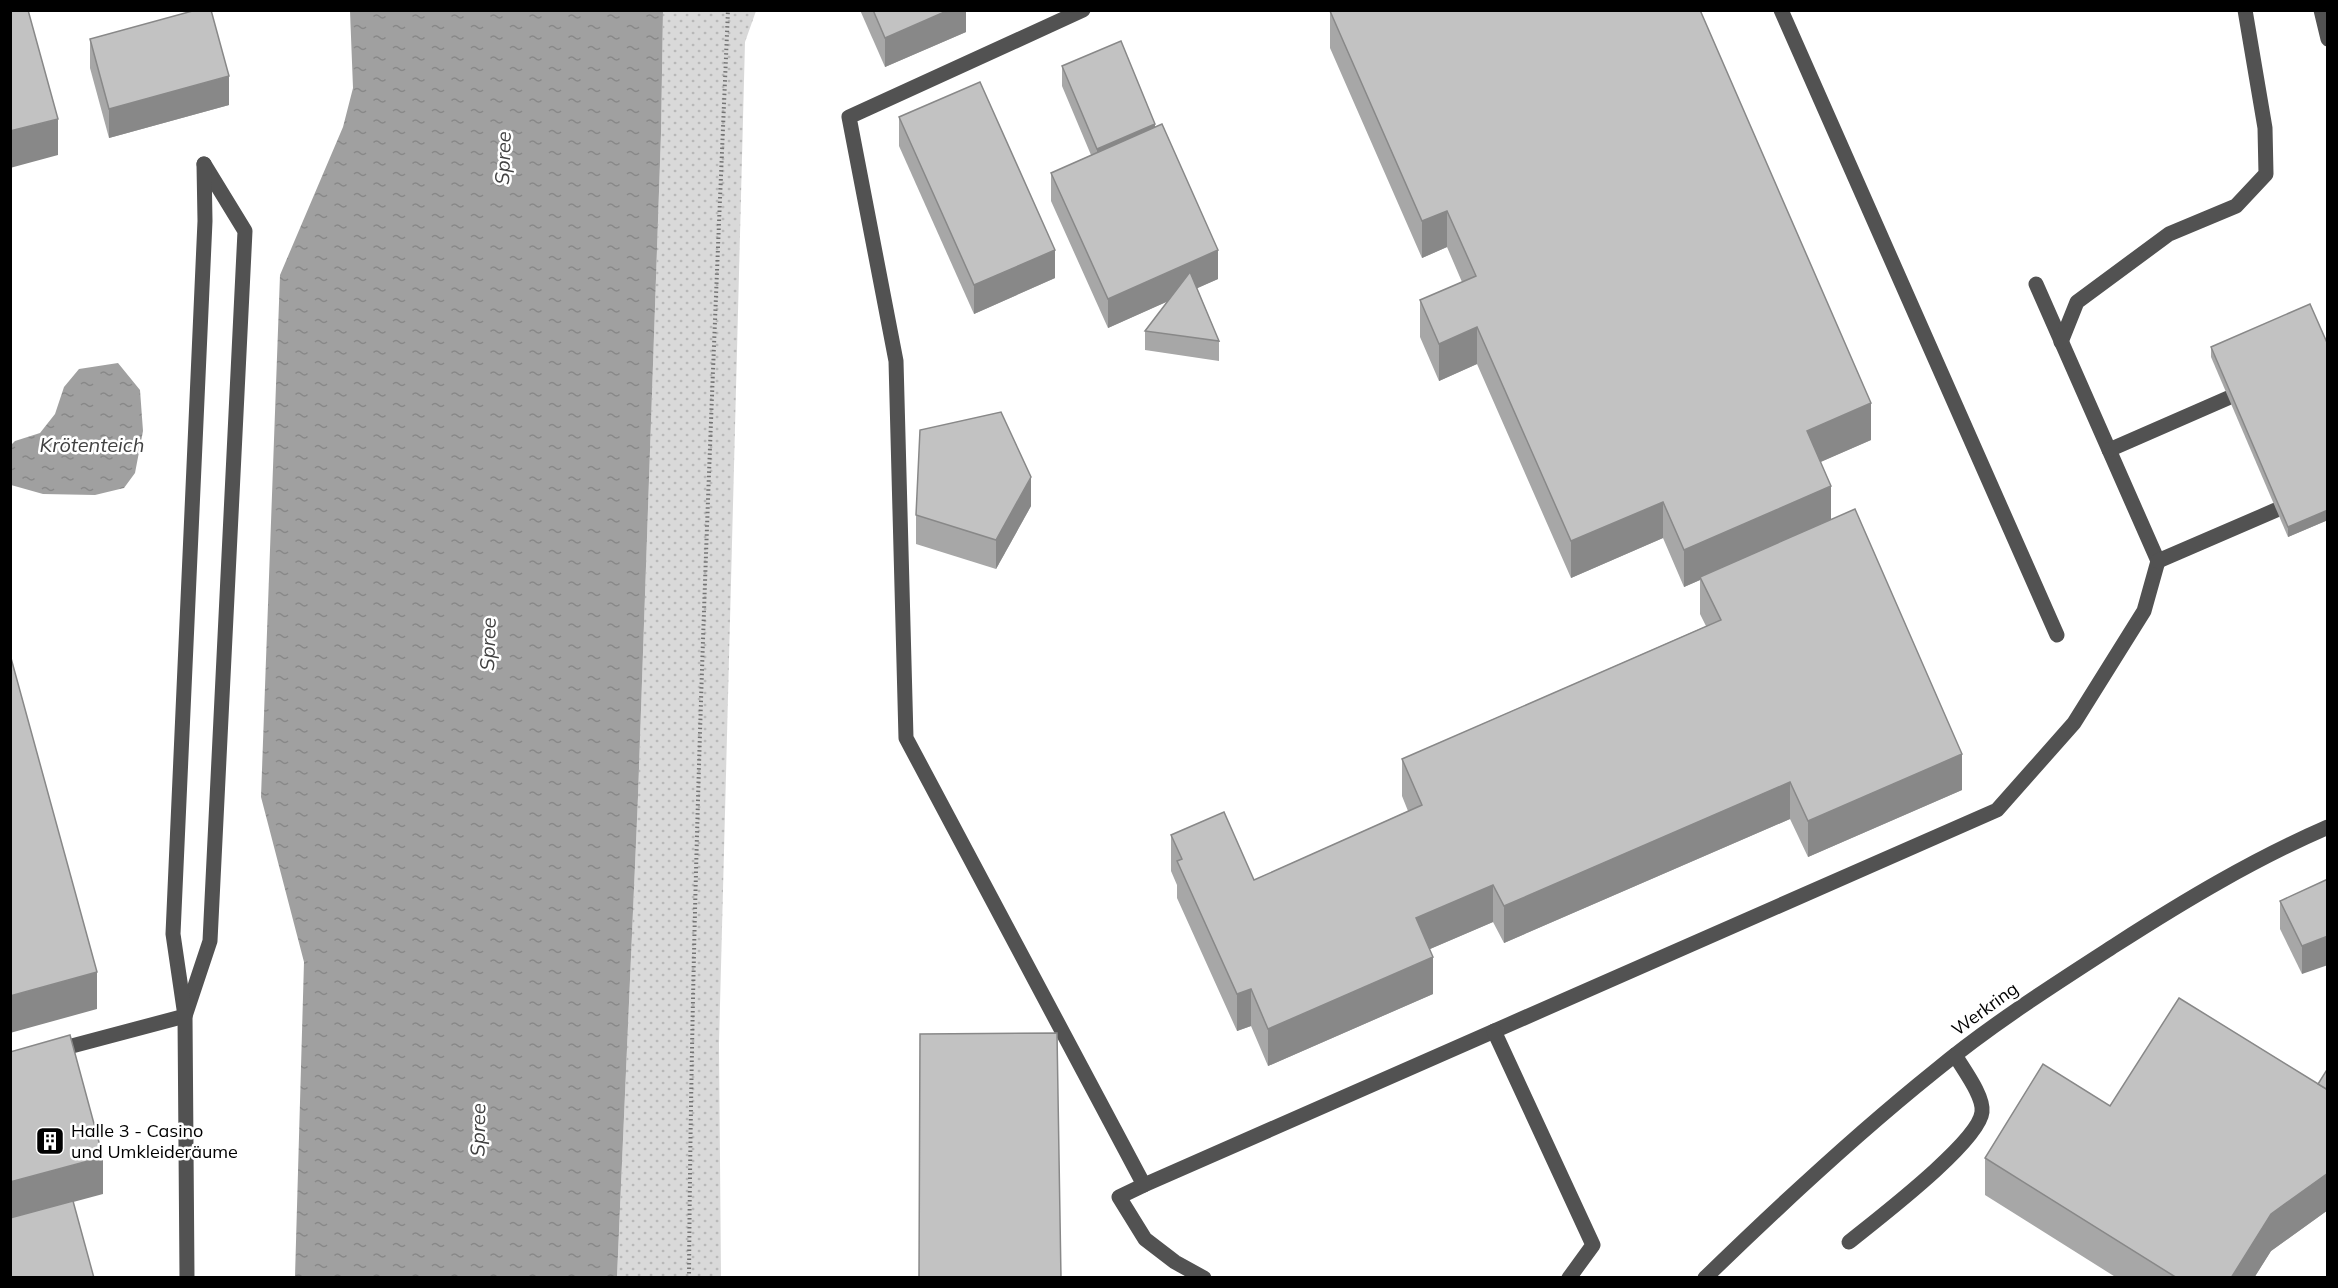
<svg xmlns="http://www.w3.org/2000/svg" width="2338" height="1288" viewBox="0 0 2338 1288" font-family="Mulish,sans-serif">
<style>
.grass{fill:url(#grass-dots)}
.water{fill:url(#water-ripples)}
.lines{fill:none;stroke-linecap:round;stroke-linejoin:round}
.path{stroke:#747474;stroke-width:4;stroke-dasharray:1.5 3;stroke-linecap:butt}
.minor{stroke:#525252;stroke-width:15}
.wall{fill:#a7a7a7}
.shaded-wall{fill:#888}
.building{fill:#c2c2c2;stroke:#888;stroke-width:1.5}
.labels{text-anchor:middle;stroke-width:5;stroke-linejoin:round;paint-order:stroke}
.street-label{font-size:18px;fill:#000;stroke:#fff}
.poi-label{font-size:18px;fill:#000;stroke:#fff;text-anchor:start}
.water-label{font-size:20px;font-style:italic;fill:#414141;stroke:#fff}
</style>
<defs>
<pattern id="grass-dots" width="8" height="8" patternUnits="userSpaceOnUse" patternTransform="scale(1.5)"><rect width="8" height="8" fill="#d9d9d9"/><path d="M2 2h.1M6 6h.1" fill="none" stroke="#b8b8b8" stroke-width="1.8" stroke-linecap="round"/></pattern>
<pattern id="water-ripples" width="26" height="14" patternUnits="userSpaceOnUse" patternTransform="scale(1.5)"><rect width="26" height="14" fill="#a0a0a0"/><path d="M2 4q2-2 4 0t4 0M15 11q2-2 4 0t4 0" fill="none" stroke="#888"/></pattern>
</defs>
<rect width="100%" height="100%" fill="#fff"/>
<!-- grass -->
<polygon class="grass" points="663,11 756,11 745,42 719,1044 721,1277 617,1278 638,797 661,134"/>
<!-- water -->
<g class="water">
<polygon points="350,11 663,11 661,134 638,797 617,1277 295,1277 304,962 261,797 280,275 343,127 353,88"/>
<polygon points="118,363 140,390 143,431 135,473 124,488 95,495 43,494 11,485 11,445 15,441 40,433 55,414 64,387 79,369"/>
</g>
<g class="lines">
<!-- path -->
<path class="path" d="M689,1278C692,855 710,433 728,10"/>
<!-- minor -->
<g class="minor">
<polyline points="1083,10 849,117 896,361 906,738 1144,1185 1997,810 2074,723 2144,611 2158,561 2036,284"/>
<polyline points="1781,10 2057,635"/>
<polyline points="2321,10 2328,39"/>
<polyline points="2061,342 2077,302 2169,234 2236,206 2266,174 2265,128 2245,10"/>
<polyline points="2109,450 2228,398"/>
<polyline points="2158,561 2276,510"/>
<polyline points="1494,1031 1593,1245 1569,1278"/>
<polyline points="53,1051 185,1016 210,941 245,231 204,164"/>
<polyline points="1144,1185 1119,1197 1145,1239 1175,1262 1204,1278"/>
<path d="M1849,1242C1876,1220 1979,1142 1982,1112C1984,1096 1963,1069 1955,1055"/>
<polyline points="187,1278 185,1016 173,934 205,221 204,164"/>
<path d="M1705,1278C1779,1206 1854,1136 1935,1071C1992,1024 2055,984 2117,944C2184,901 2254,859 2328,827"/>
</g>
</g>
<!-- wall -->
<g class="wall">
<polygon points="860,10 966,10 966,32 885,67"/>
<polygon points="1330,11 1871,440 1820,462 1831,519 1962,790 1808,857 1790,819 1504,943 1493,922 1430,949 1433,994 1268,1066 1251,1026 1237,1031 1177,898 1177,885 1171,871 1171,835 1254,880 1408,811 1402,796 1402,759 1706,626 1700,614 1700,580 1684,587 1663,538 1571,578 1477,364 1439,381 1420,337 1420,300 1462,282 1447,247 1422,258 1330,48"/>
<polygon points="90,39 229,105 109,138 90,68"/>
<polygon points="1062,66 1155,127 1218,279 1197,288 1219,341 1219,361 1145,350 1145,331 1168,301 1108,328 1051,201 1051,173 1091,155 1062,86"/>
<polygon points="899,117 1055,278 974,314 899,146"/>
<polygon points="2328,345 2328,520 2288,537 2211,357 2211,347"/>
<polygon points="1031,506 996,569 916,544 916,515"/>
<polygon points="2328,879 2302,974 2280,929 2280,901"/>
<polygon points="2328,1068 2328,1210 2271,1251 2254,1278 2117,1278 1985,1195 1985,1158 2110,1106 2318,1084"/>
</g>
<!-- shaded-wall -->
<g class="shaded-wall">
<polygon points="949,10 966,10 966,32 885,67 885,38"/>
<polygon points="229,76 229,105 109,138 109,109"/>
<polygon points="58,119 58,155 10,168 10,131"/>
<polygon points="1155,124 1155,144 1097,169 1097,149"/>
<polygon points="1447,211 1447,247 1422,258 1422,221"/>
<polygon points="1055,250 1055,278 974,314 974,285"/>
<polygon points="1218,250 1218,279 1108,328 1108,299"/>
<polygon points="1477,327 1477,364 1439,381 1439,344"/>
<polygon points="1871,403 1871,440 1807,468 1807,431"/>
<polygon points="1031,477 1031,506 996,569 996,540"/>
<polygon points="1831,486 1831,523 1700,577 1700,580 1684,587 1684,550"/>
<polygon points="1663,502 1663,538 1571,578 1571,541"/>
<polygon points="2328,510 2328,520 2288,537 2288,527"/>
<polygon points="1962,754 1962,790 1808,857 1808,821"/>
<polygon points="1790,782 1790,819 1504,943 1504,906"/>
<polygon points="1493,885 1493,922 1416,955 1416,918"/>
<polygon points="2328,936 2328,965 2302,974 2302,946"/>
<polygon points="1433,957 1433,994 1268,1066 1268,1029"/>
<polygon points="97,972 97,1009 10,1033 10,996"/>
<polygon points="1251,989 1251,1026 1237,1031 1237,994"/>
<polygon points="103,1157 103,1194 10,1219 10,1182"/>
<polygon points="2328,1173 2328,1210 2271,1251 2254,1278 2231,1278 2271,1214"/>
</g>
<!-- building -->
<g class="building">
<polygon points="10,10 28,10 58,119 10,131"/>
<polygon points="196,10 211,10 229,76 109,109 90,39"/>
<polygon points="873,10 949,10 885,38"/>
<polygon points="1331,10 1700,10 1871,403 1807,431 1831,486 1684,550 1663,502 1571,541 1477,327 1439,344 1420,300 1476,276 1447,211 1422,221 1330,11"/>
<polygon points="1121,41 1155,124 1097,149 1062,66"/>
<polygon points="980,82 1055,250 974,285 899,117"/>
<polygon points="1162,124 1218,250 1108,299 1051,173"/>
<polygon points="1190,272 1219,341 1145,331"/>
<polygon points="2310,304 2328,345 2328,510 2288,527 2211,347"/>
<polygon points="1001,412 1031,477 996,540 916,515 920,430"/>
<polygon points="1855,509 1962,754 1808,821 1790,782 1504,906 1493,885 1416,918 1433,957 1268,1029 1251,989 1237,994 1177,861 1182,859 1171,835 1224,812 1254,880 1422,805 1402,759 1721,620 1700,577"/>
<polygon points="10,658 11,658 97,972 10,996"/>
<polygon points="2328,879 2328,936 2302,946 2280,901"/>
<polygon points="2179,998 2328,1090 2328,1173 2271,1214 2231,1278 2177,1278 1985,1158 2043,1064 2110,1106"/>
<polygon points="1057,1033 1061,1278 919,1278 920,1034"/>
<polygon points="70,1035 103,1157 10,1182 10,1052"/>
<polygon points="2328,1068 2328,1090 2318,1084"/>
<polygon points="73,1201 94,1278 10,1278 10,1218"/>
</g>
<!-- icons -->
<defs>
<g id="building-square" transform="scale(1.5)"><rect x="-9" y="-9" width="18" height="18" rx="4" fill="#000" stroke="#fff"/><path d="M-4-6H4V6H1V3H-1V6H-4ZM-2.5-4.3h1.7v1.8h-1.7ZM.8-4.3h1.7v1.8H.8ZM-2.5-1h1.7V.8h-1.7ZM.8-1h1.7V.8H.8Z" fill="#fff"/></g>
</defs>
<g fill-rule="evenodd">
<use href="#building-square" x="50" y="1141"/>
</g>
<g class="labels">
<!-- street labels -->
<g class="street-label">
<text transform="translate(1985 1009) rotate(-36)" y="6">Werkring</text>
</g>
<!-- poi labels -->
<g class="poi-label">
<text x="71" y="1137">Halle 3 - Casino<tspan x="71" dy="21">und Umkleideräume</tspan></text>
</g>
<!-- water labels -->
<g class="water-label">
<text transform="translate(503 158) rotate(-88)" y="7">Spree</text>
<text x="92" y="452">Krötenteich</text>
<text transform="translate(488 644) rotate(-88)" y="7">Spree</text>
<text transform="translate(478 1130) rotate(-89)" y="7">Spree</text>
</g>
</g>
<!-- border -->
<rect width="2338" height="1288" fill="none" stroke="#000000" stroke-width="24"/>
</svg>
